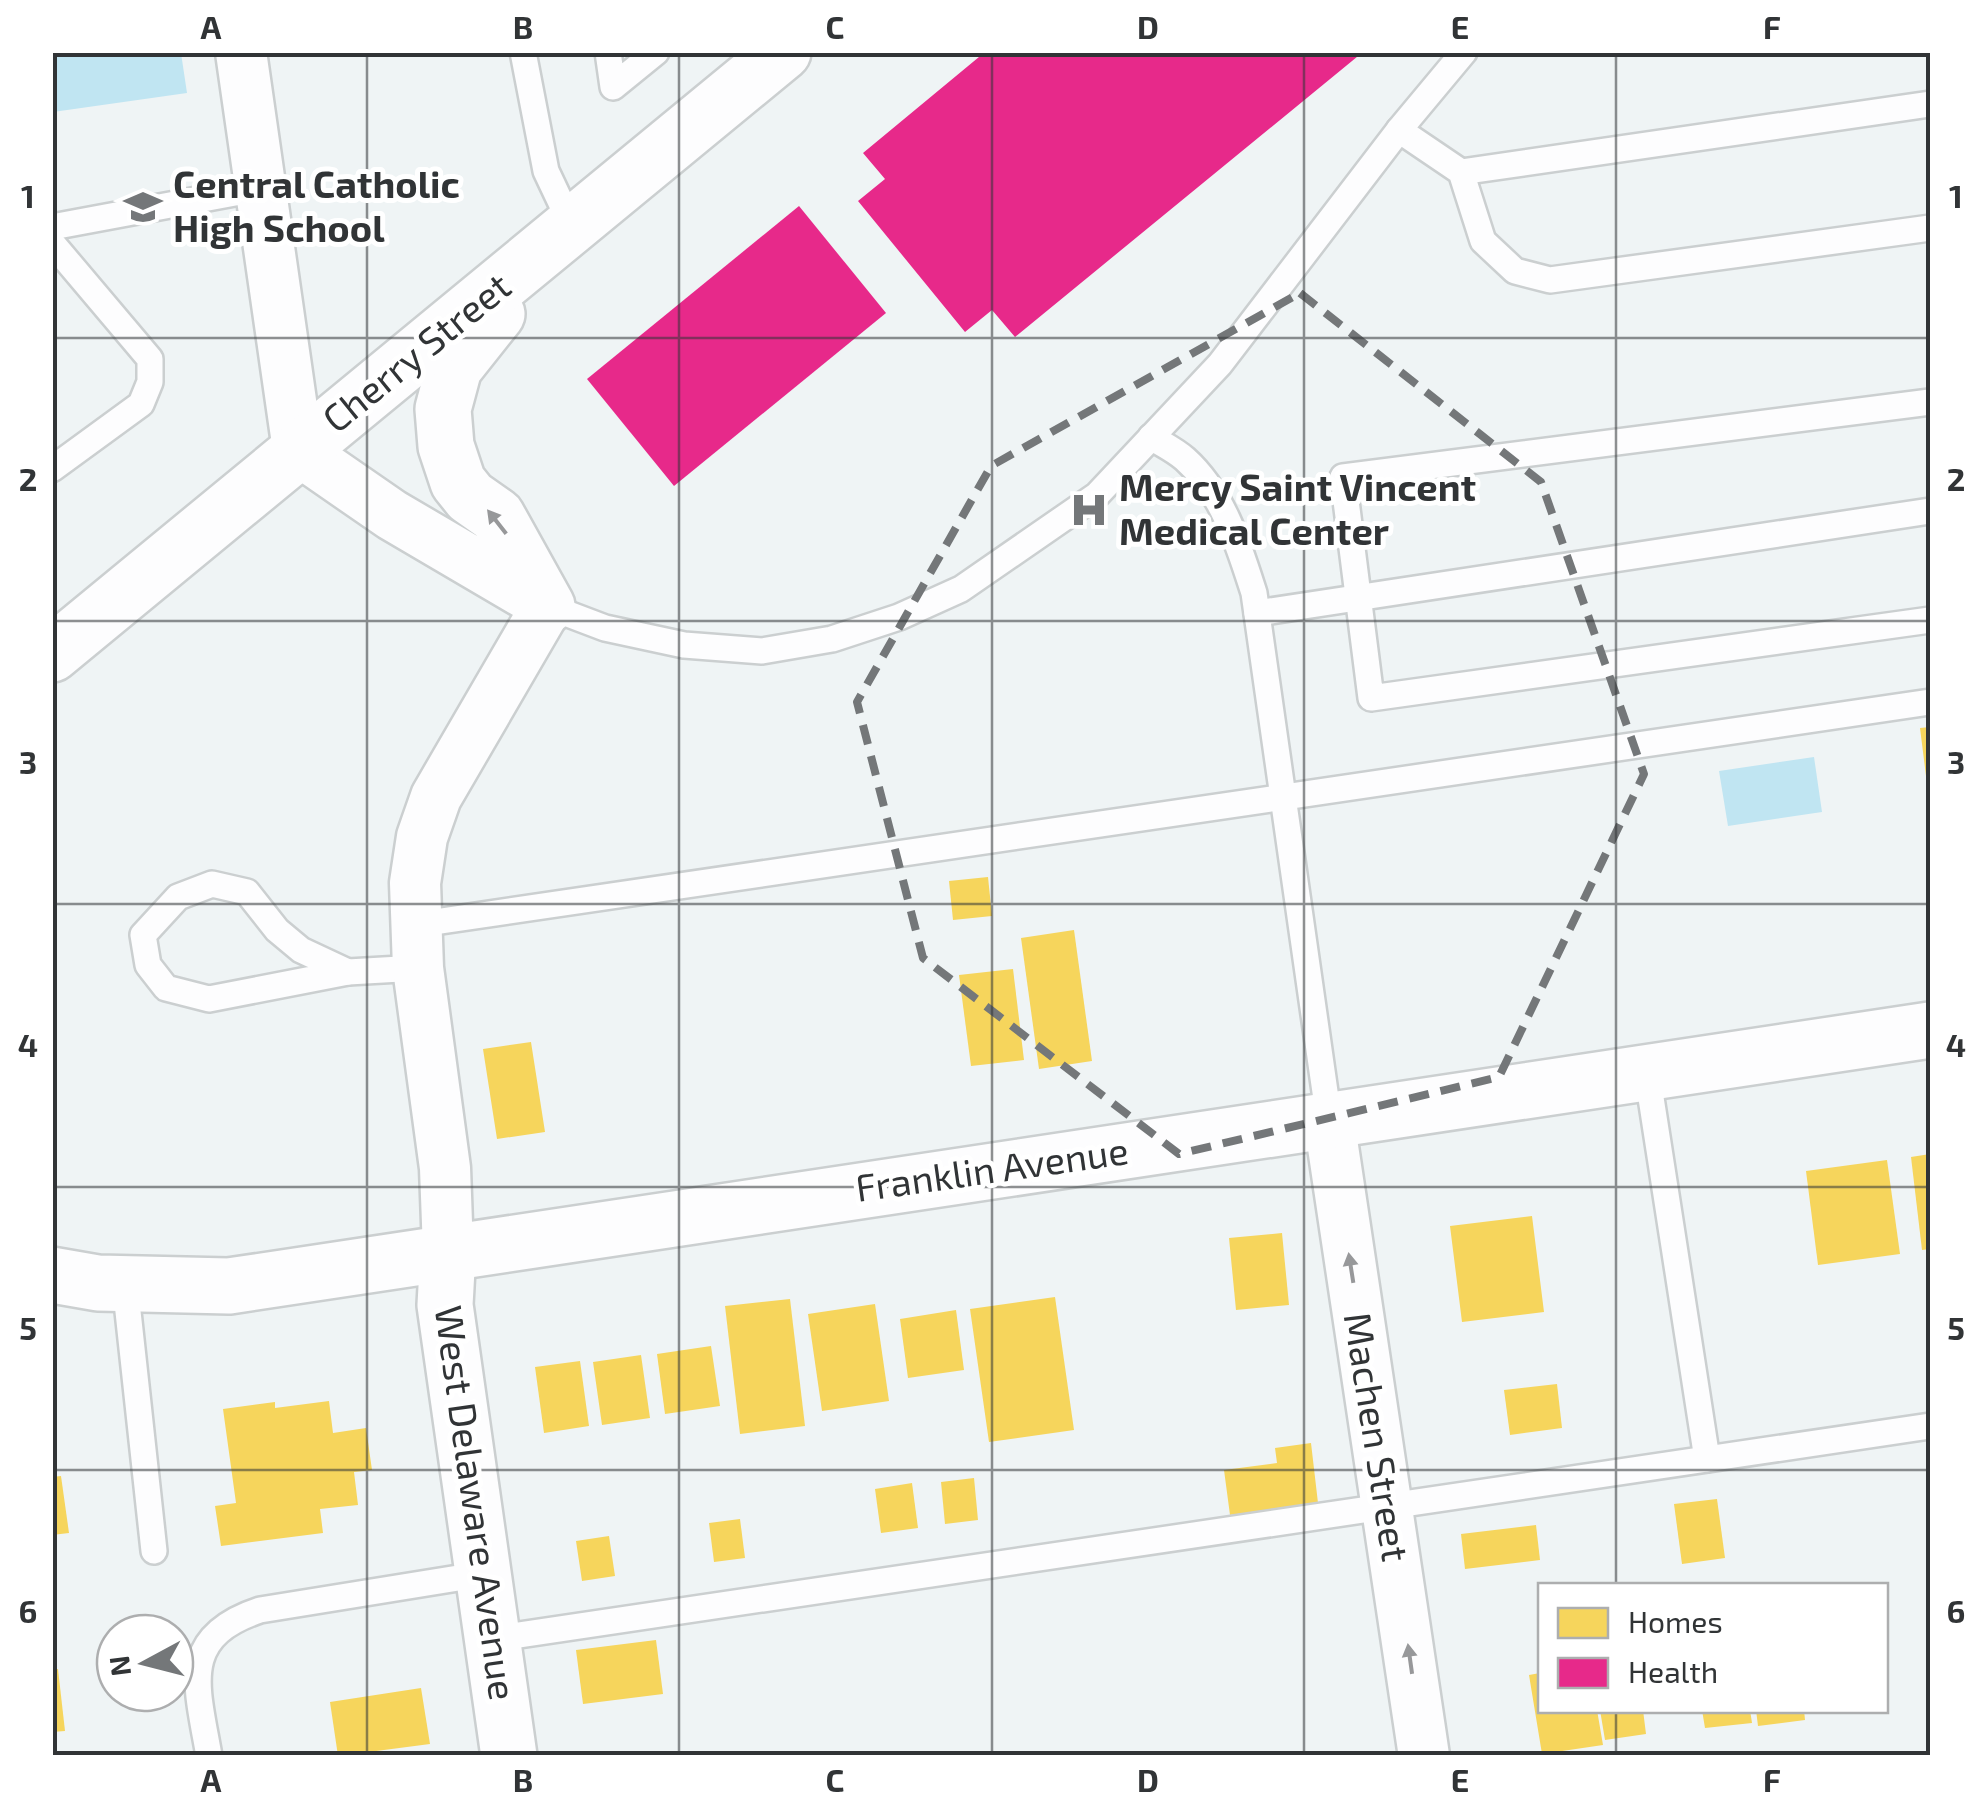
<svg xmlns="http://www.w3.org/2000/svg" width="1983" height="1808" viewBox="0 0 1983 1808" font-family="'Exo 2',sans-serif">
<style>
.pitch{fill:#c0e5f2}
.homes{fill:#f6d55c}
.health{fill:#e7298a}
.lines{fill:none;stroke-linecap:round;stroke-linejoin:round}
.lane-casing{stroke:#cbcfd0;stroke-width:30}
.street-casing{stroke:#cbcfd0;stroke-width:55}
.secondary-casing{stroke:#cbcfd0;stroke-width:60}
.lane{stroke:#fdfdfe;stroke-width:25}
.street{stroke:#fdfdfe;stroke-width:50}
.secondary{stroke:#fdfdfe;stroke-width:55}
.oneway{fill:#97989a}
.marked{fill:none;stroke:#747779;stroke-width:8;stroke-dasharray:20 12;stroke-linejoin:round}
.grid{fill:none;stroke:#313436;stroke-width:2.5;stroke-opacity:0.55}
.labels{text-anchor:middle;stroke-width:10;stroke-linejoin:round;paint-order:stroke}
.poi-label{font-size:38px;font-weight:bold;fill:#313436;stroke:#fff;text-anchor:start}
.street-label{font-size:38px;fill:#313436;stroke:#fff}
.neatline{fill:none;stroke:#313436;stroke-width:4}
.grid-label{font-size:32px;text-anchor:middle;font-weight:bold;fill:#313436}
</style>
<rect width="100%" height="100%" fill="#eff4f5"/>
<!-- pitch -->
<g class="pitch">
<polygon points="52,53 181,53 187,93 53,112"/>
<polygon points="1814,757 1822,812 1728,826 1719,771"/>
</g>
<!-- homes -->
<g class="homes">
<polygon points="1930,727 1930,792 1928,792 1920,728"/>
<polygon points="988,877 992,916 953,920 949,881"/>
<polygon points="1074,930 1092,1061 1039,1069 1021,938"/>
<polygon points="1013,969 1024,1060 971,1066 959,975"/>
<polygon points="531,1042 545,1132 497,1139 483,1049"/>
<polygon points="1930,1154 1930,1249 1922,1250 1911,1157"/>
<polygon points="1887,1160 1900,1254 1818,1265 1806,1171"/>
<polygon points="1532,1216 1544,1312 1462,1322 1450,1226"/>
<polygon points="1282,1233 1289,1305 1236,1310 1229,1238"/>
<polygon points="1055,1297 1074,1430 989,1442 970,1309"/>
<polygon points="790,1299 805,1426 740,1434 725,1306"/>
<polygon points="875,1304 889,1401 822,1411 808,1314"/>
<polygon points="956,1310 964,1370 908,1378 900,1319"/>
<polygon points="711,1346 720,1406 665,1414 657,1354"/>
<polygon points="641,1355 650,1418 602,1425 593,1362"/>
<polygon points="580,1361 589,1426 544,1433 535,1367"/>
<polygon points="1557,1384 1562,1428 1510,1435 1504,1390"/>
<polygon points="329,1401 333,1433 366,1428 372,1470 354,1472 358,1505 320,1509 323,1533 221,1546 215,1506 236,1503 223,1409 275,1402 275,1408"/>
<polygon points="1311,1443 1318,1503 1230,1515 1224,1470 1277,1463 1275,1448"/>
<polygon points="61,1476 69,1533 52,1535 52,1477"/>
<polygon points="974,1478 978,1520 945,1524 941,1482"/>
<polygon points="912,1483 918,1528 881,1533 875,1489"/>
<polygon points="1717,1499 1725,1558 1682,1564 1674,1504"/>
<polygon points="740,1519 745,1558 714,1562 709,1523"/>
<polygon points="1536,1525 1540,1560 1465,1569 1461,1534"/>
<polygon points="609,1536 615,1576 582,1581 576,1541"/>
<polygon points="656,1640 663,1694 583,1704 576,1650"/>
<polygon points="58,1669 65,1731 52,1732 52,1670"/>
<polygon points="1540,1673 1540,1710 1597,1710 1603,1745 1542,1754 1529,1675"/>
<polygon points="421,1688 430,1744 338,1756 330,1702"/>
<polygon points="1600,1710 1643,1710 1646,1734 1605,1740"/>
<polygon points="1702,1710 1750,1710 1752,1723 1705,1728"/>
<polygon points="1756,1710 1804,1710 1805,1720 1758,1726"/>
</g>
<!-- health -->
<g class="health">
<polygon points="985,52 1363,52 1015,337 992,310 965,332 858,201 885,179 863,153"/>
<polygon points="799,206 886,313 674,486 587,379"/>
</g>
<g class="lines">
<!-- lane casing -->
<g class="lane-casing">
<g id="lane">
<polyline points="523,52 546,171 572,226"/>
<polyline points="608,52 613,87 656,52"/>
<polyline points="1399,130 1461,172 1483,241 1515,271 1550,280 1930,228"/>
<polyline points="1461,172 1930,104"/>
<polyline points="52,227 261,188"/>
<polyline points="52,243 150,359 150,382 141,404 52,469"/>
<polyline points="1930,402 1343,477 1371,698 1930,620"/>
<path d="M1151,437C1162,444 1175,450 1185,459C1223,493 1239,546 1254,593L1329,1120"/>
<polyline points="547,606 605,628 684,645 762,651 832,639 899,617 961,589 1097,495 1220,364 1399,130 1464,52"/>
<polyline points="1257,613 1930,511"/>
<polygon points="212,884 247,892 277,930 301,950 348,972 209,999 166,988 148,965 143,935 178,897"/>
<polyline points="414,925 1930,702"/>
<polyline points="348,972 418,968"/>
<polyline points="1647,1072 1707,1459"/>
<polyline points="125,1284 154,1551"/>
<polyline points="492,1639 1930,1426"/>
<path d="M209,1756C197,1686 178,1637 260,1610L483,1574"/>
</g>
</g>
<!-- street casing -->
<g class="street-casing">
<g id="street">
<polyline points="241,52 298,450 392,515 547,606 436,797 422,837 415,883 418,968 445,1168 448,1251"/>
<polyline points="1329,1120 1424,1756"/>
</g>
</g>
<!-- secondary casing -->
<g class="secondary-casing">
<g id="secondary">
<polyline points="497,314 454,368 443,409 446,446 458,482 470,497 497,516 547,606"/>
<polyline points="52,654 783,52"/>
<polyline points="448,1251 445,1305 509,1756"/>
<polyline points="52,1275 98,1283 229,1286 1930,1030"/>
</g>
</g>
<!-- lane -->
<use href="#lane" class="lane"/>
<!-- street -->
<use href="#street" class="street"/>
<!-- secondary -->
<use href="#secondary" class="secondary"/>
</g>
<!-- one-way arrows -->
<defs><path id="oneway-solid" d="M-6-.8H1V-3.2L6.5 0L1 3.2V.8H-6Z" transform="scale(2.5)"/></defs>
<g class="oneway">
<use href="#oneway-solid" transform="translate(497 522) rotate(-128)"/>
<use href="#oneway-solid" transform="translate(1351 1268) rotate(-99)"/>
<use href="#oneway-solid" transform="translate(1410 1659) rotate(-98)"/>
</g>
<!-- marked area -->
<path class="marked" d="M1300,293L1541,482L1644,774L1499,1077L1179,1154L923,958L857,702L991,466Z"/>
<!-- grid -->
<path class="grid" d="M367,52V1756M679,52V1756M992,52V1756M1304,52V1756M1616,52V1586M52,338H1930M52,621H1930M52,904H1930M52,1187H1930M52,1470H1930M1616,1710V1756"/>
<!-- icons -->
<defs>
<g id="school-bare" transform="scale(3)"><path d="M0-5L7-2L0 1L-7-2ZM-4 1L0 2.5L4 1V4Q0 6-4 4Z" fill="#747779" stroke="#fff" stroke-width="2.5" paint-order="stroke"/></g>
<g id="hospital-bare" transform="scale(3)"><path d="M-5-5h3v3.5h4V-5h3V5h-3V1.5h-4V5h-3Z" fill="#747779" stroke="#fff" stroke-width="2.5" paint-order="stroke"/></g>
</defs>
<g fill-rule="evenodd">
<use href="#school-bare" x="143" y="207"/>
<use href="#hospital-bare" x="1089" y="510"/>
</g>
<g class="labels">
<!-- poi labels -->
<g class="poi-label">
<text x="173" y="198">Central Catholic<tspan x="173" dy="44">High School</tspan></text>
<text x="1119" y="501">Mercy Saint Vincent<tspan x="1119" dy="44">Medical Center</tspan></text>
</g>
<!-- street labels -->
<g class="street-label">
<text transform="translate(417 353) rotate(-39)" y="13">Cherry Street</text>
<text transform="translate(992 1170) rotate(-8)" y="13">Franklin Avenue</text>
<text transform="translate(1376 1437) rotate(81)" y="13">Machen Street</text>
<text transform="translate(475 1503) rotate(82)" y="13">West Delaware Avenue</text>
</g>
</g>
<!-- border -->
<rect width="1983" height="1808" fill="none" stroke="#ffffff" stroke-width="110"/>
<!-- legend -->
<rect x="1538" y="1583" width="350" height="130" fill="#ffffff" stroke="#adaeaf" stroke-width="2.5"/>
<rect x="1558" y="1608" width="50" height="30" fill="#f6d55c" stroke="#adaeaf" stroke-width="2.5"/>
<text x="1628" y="1633" font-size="30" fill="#313436">Homes</text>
<rect x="1558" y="1658" width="50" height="30" fill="#e7298a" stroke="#adaeaf" stroke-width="2.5"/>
<text x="1628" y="1683" font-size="30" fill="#313436">Health</text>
<!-- north arrow -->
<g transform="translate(145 1663) rotate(263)"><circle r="48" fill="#ffffff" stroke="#adaeaf" stroke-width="2.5"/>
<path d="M0-8L18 38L0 25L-18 38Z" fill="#747779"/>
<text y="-15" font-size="28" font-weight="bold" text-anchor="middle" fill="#313436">N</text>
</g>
<rect x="55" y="55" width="1873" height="1698" class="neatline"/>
<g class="grid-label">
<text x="211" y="39">A</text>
<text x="523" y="39">B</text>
<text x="835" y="39">C</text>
<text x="1148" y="39">D</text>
<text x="1460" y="39">E</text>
<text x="1772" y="39">F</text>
<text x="28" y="208">1</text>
<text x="1956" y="208">1</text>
<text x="28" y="491">2</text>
<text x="1956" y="491">2</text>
<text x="28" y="774">3</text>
<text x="1956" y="774">3</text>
<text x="28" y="1057">4</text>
<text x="1956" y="1057">4</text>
<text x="28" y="1340">5</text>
<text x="1956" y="1340">5</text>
<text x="28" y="1623">6</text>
<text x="1956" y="1623">6</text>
<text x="211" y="1792">A</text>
<text x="523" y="1792">B</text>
<text x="835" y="1792">C</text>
<text x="1148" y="1792">D</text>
<text x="1460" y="1792">E</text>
<text x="1772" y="1792">F</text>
</g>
</svg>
